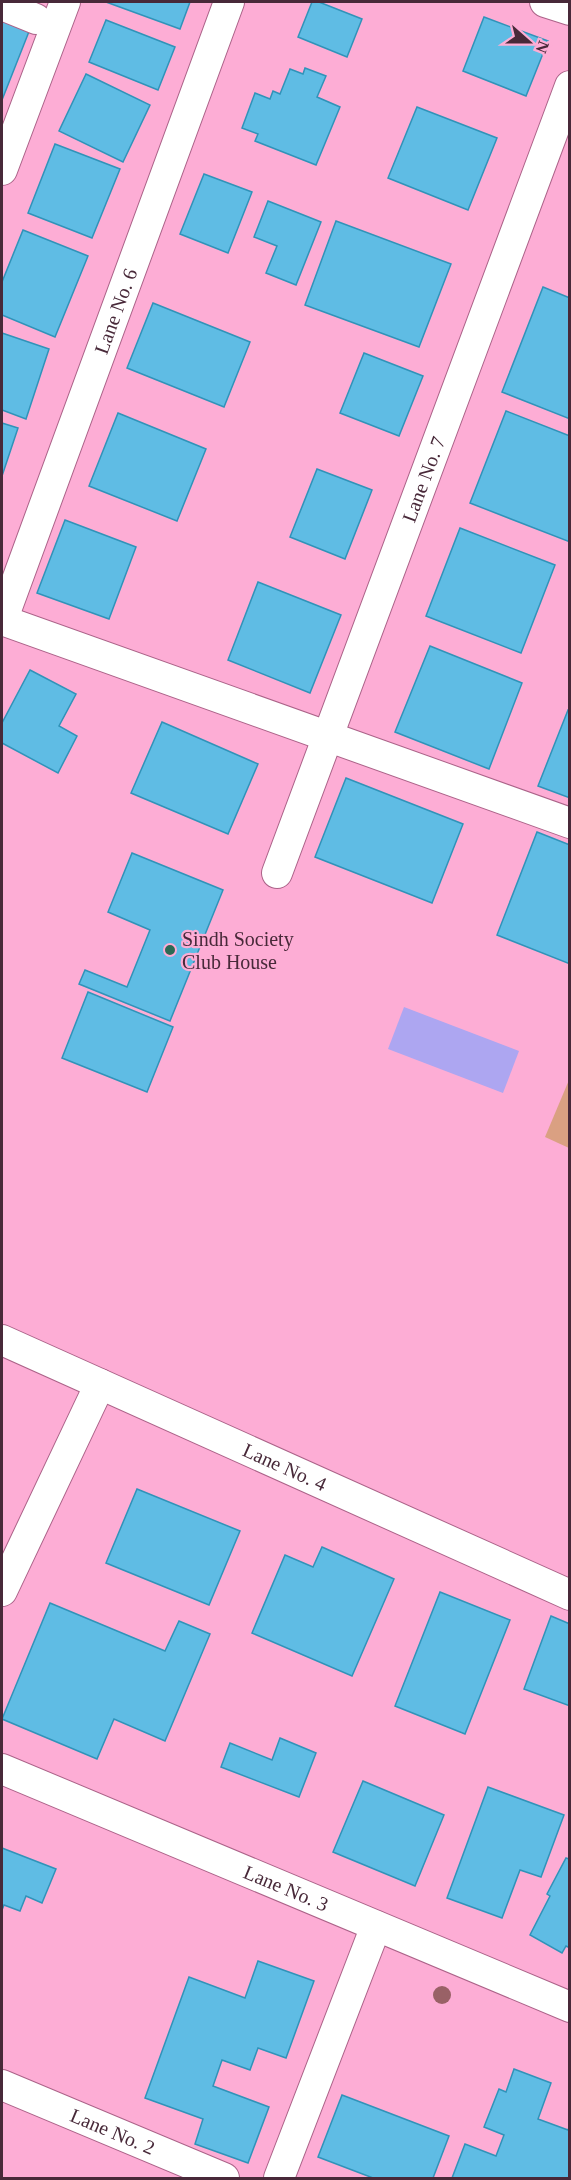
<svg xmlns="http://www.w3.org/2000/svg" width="571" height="2180" viewBox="0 0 571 2180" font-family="Georgia,serif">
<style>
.green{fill:#daa082}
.water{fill:#ada6f1}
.building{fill:#5fbce4;stroke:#3093b9;stroke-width:1.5}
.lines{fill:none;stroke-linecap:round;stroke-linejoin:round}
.minor-casing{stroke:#ac6389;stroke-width:32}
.minor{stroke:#fff;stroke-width:30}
.tree{fill:#996166}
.poi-dot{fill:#2d6a55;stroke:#fdadd5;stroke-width:2}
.labels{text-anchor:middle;stroke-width:4.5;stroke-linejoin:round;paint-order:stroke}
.street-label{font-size:20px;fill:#482939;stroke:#fdadd5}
.poi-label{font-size:20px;fill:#482939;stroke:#fdadd5;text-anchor:start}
</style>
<rect width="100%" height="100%" fill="#fdadd5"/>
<!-- green -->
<polygon class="green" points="569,1080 570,1148 569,1148 545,1137"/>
<!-- water -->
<polygon class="water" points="404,1007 519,1051 503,1093 388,1049"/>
<!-- building -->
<g class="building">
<polygon points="106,2 190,2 180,29"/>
<polygon points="312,2 319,2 362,19 347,57 298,37"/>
<polygon points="484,17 548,41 526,96 463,71"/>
<polygon points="2,18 30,29 2,100"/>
<polygon points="106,20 175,47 158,90 89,62"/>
<polygon points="305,68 326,76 317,97 340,107 316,165 255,141 258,134 242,128 255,93 270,99 273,91 280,94 290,69 303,74"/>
<polygon points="86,74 150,105 123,162 59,131"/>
<polygon points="417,107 497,138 468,210 388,178"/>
<polygon points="55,144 120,169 92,238 28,213"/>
<polygon points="204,174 252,192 228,253 180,234"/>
<polygon points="268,201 321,222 296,285 266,273 277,246 254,237"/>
<polygon points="336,221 451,264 419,347 305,305"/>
<polygon points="23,230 88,256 55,337 2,315 2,282"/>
<polygon points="543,287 570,298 570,419 502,392"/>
<polygon points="153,303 250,342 224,407 127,368"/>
<polygon points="2,333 49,349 26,419 2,410"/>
<polygon points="364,353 423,376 399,436 340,413"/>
<polygon points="506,411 570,436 570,542 470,503"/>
<polygon points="118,413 206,449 177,521 89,486"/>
<polygon points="2,423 18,428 2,476"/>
<polygon points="317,469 372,490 345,559 290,537"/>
<polygon points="65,520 136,547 109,619 37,593"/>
<polygon points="460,528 555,565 521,653 426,616"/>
<polygon points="258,582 341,615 310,693 228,660"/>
<polygon points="430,646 522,683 489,769 395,732"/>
<polygon points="30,670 76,694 59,726 77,736 58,773 2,743 2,723"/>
<polygon points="568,710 570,711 570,798 538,786"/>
<polygon points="162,722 258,764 228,834 131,793"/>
<polygon points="346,778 463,824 432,903 315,857"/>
<polygon points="537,832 570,845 570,964 497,935"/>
<polygon points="132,853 223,890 170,1021 79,984 85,970 127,987 150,930 108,912"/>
<polygon points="88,992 173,1027 147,1092 62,1058"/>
<polygon points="137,1489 240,1531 209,1605 106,1563"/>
<polygon points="322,1547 394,1579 352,1676 252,1633 285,1555 313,1567"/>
<polygon points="440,1592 510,1620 465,1734 395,1706"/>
<polygon points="50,1603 165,1651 179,1621 210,1634 165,1741 114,1719 97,1759 2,1719"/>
<polygon points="551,1616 570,1624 570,1706 524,1689"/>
<polygon points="280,1738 316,1753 299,1797 221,1767 230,1743 272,1760"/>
<polygon points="363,1781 444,1815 415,1886 333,1852"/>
<polygon points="488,1787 564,1815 541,1877 520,1870 502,1918 447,1898"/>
<polygon points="2,1848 56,1869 42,1903 26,1896 20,1911 4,1905 2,1910"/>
<polygon points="566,1858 569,1859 570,1858 570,1948 566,1946 562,1953 530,1935 550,1896 547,1894"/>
<polygon points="258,1961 314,1981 286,2058 258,2048 250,2070 222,2060 213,2086 269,2107 248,2163 195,2144 203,2119 145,2098 189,1977 245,1998"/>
<polygon points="514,2069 551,2083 538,2119 568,2130 570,2125 570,2178 452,2178 465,2144 496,2156 504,2135 484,2127 499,2089 506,2092"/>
<polygon points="342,2095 449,2136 433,2178 373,2178 318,2157"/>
</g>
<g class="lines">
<!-- minor casing -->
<g class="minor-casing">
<g id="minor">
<polyline points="545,2 570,10"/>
<polyline points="2,5 36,19"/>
<polyline points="2,170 65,2"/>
<polyline points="2,620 570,823"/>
<path id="s1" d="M2,621L229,2"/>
<path id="s2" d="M277,873L570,86"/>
<path id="s3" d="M2,1340L570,1595"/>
<polyline points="2,1591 100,1384"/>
<path id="s4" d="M2,1769L570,2007"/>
<path id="s5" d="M2,2085L224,2178"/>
<polyline points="279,2178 376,1926"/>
</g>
</g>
<!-- minor -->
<use href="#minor" class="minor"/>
</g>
<!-- trees -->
<circle class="tree" cx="442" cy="1995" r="9"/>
<!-- markers -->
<circle class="poi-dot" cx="170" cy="950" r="6"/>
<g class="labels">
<!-- street labels -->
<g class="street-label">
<text dy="7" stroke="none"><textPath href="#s1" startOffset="330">Lane No. 6</textPath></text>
<text dy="7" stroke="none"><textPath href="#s2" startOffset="420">Lane No. 7</textPath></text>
<text dy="7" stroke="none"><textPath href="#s3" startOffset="310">Lane No. 4</textPath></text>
<text dy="7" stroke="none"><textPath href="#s4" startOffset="308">Lane No. 3</textPath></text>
<text dy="7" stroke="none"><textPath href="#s5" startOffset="120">Lane No. 2</textPath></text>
</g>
<!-- poi labels -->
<g class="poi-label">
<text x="182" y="946">Sindh Society<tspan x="182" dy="23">Club House</tspan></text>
</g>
</g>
<!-- border -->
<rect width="571" height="2180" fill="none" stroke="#482939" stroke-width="6"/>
<!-- north arrow -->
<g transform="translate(529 42) rotate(111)" stroke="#fdadd5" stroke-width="4.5" paint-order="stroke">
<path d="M0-4.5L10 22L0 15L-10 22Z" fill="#482939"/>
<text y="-9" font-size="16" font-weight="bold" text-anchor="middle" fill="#482939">N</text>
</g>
</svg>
